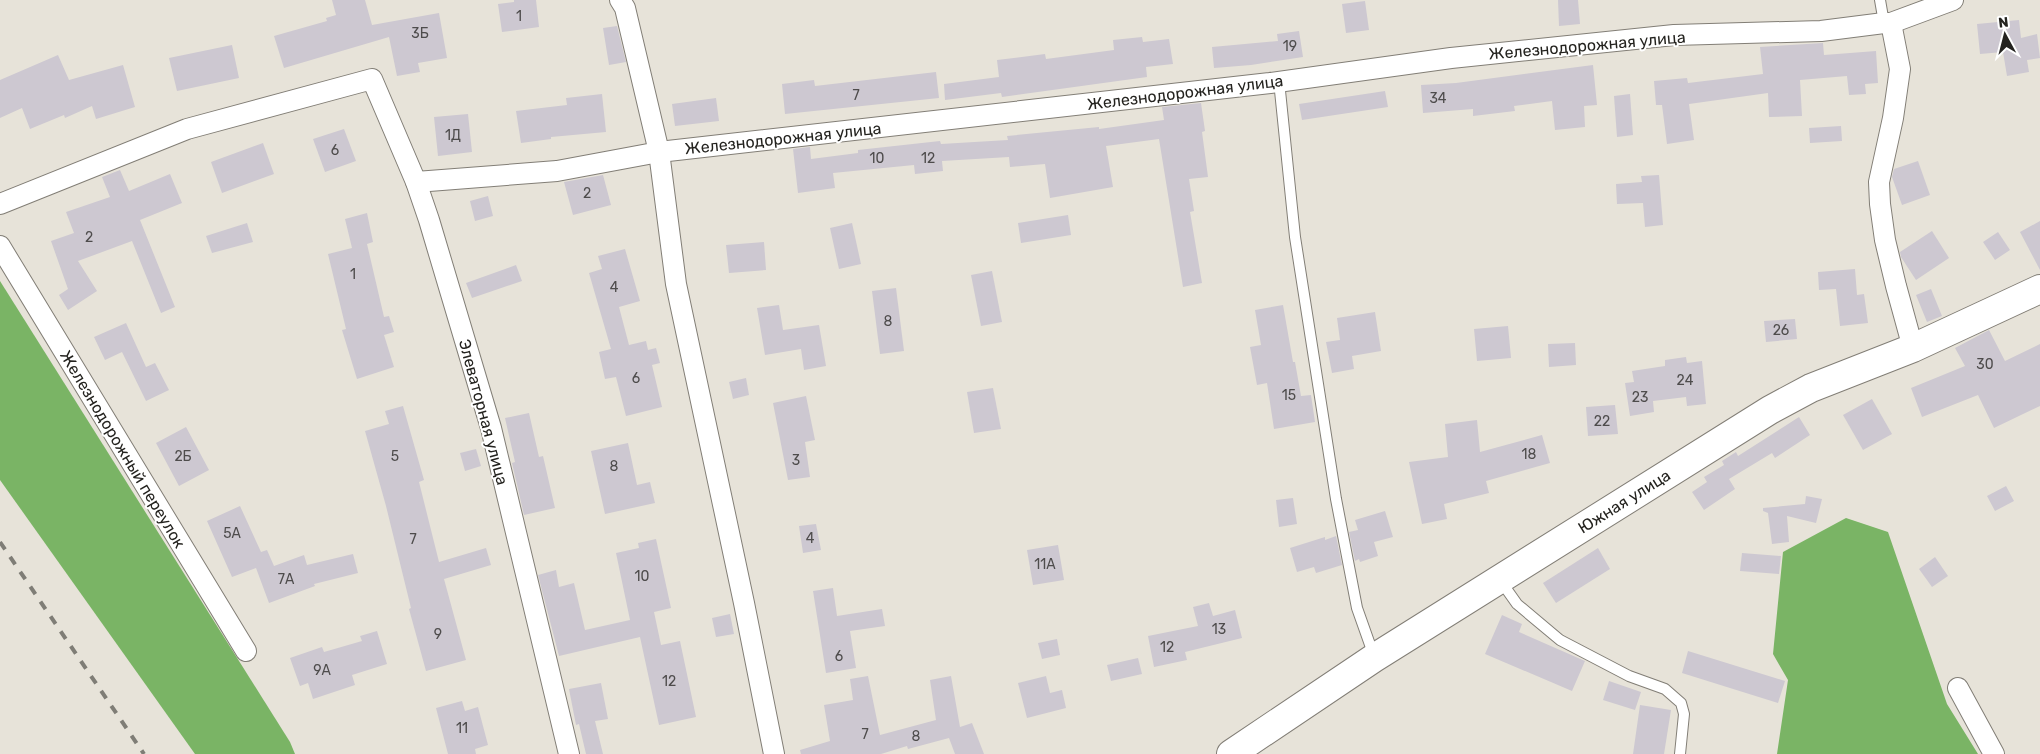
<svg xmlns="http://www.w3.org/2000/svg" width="2040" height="754" viewBox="0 0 2040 754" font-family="Rubik,sans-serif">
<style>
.forest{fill:#7ab465}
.building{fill:#cdc8d1}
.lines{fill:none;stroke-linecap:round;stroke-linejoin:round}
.lane-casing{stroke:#827e76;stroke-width:12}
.street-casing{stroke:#827e76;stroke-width:22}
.secondary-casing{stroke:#827e76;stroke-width:30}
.lane{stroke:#fff;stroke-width:10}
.street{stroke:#fff;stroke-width:20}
.secondary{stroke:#fff;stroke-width:28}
.rail{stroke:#7f7d76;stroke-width:4;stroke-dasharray:9 9;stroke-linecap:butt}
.labels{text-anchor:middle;stroke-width:4;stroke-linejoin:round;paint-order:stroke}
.number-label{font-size:14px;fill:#4e4c4c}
.street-label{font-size:16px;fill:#24231f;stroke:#fff}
</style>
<rect width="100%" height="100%" fill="#e7e3d9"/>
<!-- forest -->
<g class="forest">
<polygon points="0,281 290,742 295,754 195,754 0,480"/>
<polygon points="1846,518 1888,532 1947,704 1978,754 1777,754 1788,680 1773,654 1783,552"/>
</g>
<!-- building -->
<g class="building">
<polygon points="332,0 365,0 372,25 439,13 447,58 418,63 420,72 397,76 389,37 284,68 274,36 327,21 326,18 336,15"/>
<polygon points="514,0 536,0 539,27 502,32 498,4 514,2"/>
<polygon points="1558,0 1578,0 1580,24 1559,26"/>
<polygon points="1365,1 1369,30 1346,33 1342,4"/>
<polygon points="2019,20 2021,38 2037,34 2040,58 2027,60 2029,72 2007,76 2003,52 1980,54 1977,24"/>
<polygon points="617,26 626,62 609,65 603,28"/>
<polygon points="1299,31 1303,57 1251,65 1214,68 1212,47 1278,41 1277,34"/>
<polygon points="1142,37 1143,42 1169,39 1173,64 1146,67 1147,77 1002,97 1001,93 945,100 944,84 999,77 997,60 1045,54 1046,59 1114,50 1113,40"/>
<polygon points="1823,43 1824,55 1876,51 1878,83 1865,84 1866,94 1849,95 1847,76 1800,80 1802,116 1769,117 1768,93 1689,104 1694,140 1667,144 1662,105 1656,105 1654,81 1687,78 1688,83 1763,74 1760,47"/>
<polygon points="232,45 239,78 177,91 169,58"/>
<polygon points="58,55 69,80 123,65 135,107 96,119 92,106 65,118 64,115 30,129 22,108 0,118 0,80"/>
<polygon points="1593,65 1597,105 1584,106 1585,127 1555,130 1552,101 1514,106 1515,111 1473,116 1473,109 1423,113 1421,85 1456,83"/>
<polygon points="936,72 939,98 785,114 782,84 814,80 815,86"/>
<polygon points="1385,91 1388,107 1302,120 1299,104"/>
<polygon points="602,94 606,132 551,137 551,139 521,143 516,111 567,105 566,98"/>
<polygon points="1630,94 1633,135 1617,137 1614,96"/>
<polygon points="716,98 719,121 675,126 672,104"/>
<polygon points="1201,103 1205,131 1202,132 1208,177 1189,179 1194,211 1190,212 1202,283 1183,287 1159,139 1106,146 1113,187 1050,198 1045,164 1010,167 1009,157 942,161 943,171 915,174 914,165 833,173 835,188 798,193 793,149 810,147 811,159 858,153 858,150 940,141 941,144 1008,140 1007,136 1099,127 1099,129 1164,120 1162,107"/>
<polygon points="468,114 472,152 438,156 434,117"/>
<polygon points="1841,126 1842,141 1810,143 1809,128"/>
<polygon points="344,129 356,161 325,172 313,139"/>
<polygon points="263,143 274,174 222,193 211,162"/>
<polygon points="1918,161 1930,195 1902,205 1892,177 1894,169"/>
<polygon points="120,170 129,191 170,174 182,203 140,220 175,307 161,313 132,241 78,261 97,291 68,310 59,295 68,289 51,241 74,233 66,212 110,197 102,177"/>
<polygon points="603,175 611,205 573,215 564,182"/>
<polygon points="1659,175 1663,225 1645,227 1643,203 1617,204 1616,184 1642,182 1641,176"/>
<polygon points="488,196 493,216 475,221 470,201"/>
<polygon points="367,213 373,242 367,244 384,317 389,316 394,332 384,335 394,367 357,379 342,330 346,329 328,254 352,248 345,219"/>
<polygon points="1068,215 1071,235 1021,243 1018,223"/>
<polygon points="2040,221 2040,270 2020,232"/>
<polygon points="247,223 253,242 212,253 206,236"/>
<polygon points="852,223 861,264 839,269 830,228"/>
<polygon points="1932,231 1949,258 1916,280 1901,257 1900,252"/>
<polygon points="1998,232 2010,250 1995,260 1983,242"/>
<polygon points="764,242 766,270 729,273 726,245"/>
<polygon points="625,249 640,301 619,307 629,345 646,341 648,350 656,348 660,363 652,365 662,407 626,416 616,377 605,379 599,352 611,349 589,273 602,269 598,256"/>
<polygon points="516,265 522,281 472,298 466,283"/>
<polygon points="1855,269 1857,295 1864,294 1868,323 1840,326 1836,289 1819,290 1818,272"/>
<polygon points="992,271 1002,322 981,326 971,275"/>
<polygon points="896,288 904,351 880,354 872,291"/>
<polygon points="1931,289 1942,316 1927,322 1916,295"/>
<polygon points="779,305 783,330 819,325 826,366 804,370 801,349 765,355 757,308"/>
<polygon points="1283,305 1293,362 1295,362 1301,396 1311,395 1315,422 1274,429 1267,383 1257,385 1250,347 1261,345 1255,310"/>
<polygon points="1375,312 1381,351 1352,356 1354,369 1332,373 1326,342 1340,340 1337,318"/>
<polygon points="1795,319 1797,339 1766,342 1764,321"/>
<polygon points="126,323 146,367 155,363 169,390 146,401 122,352 105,360 94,337"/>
<polygon points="1508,326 1511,358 1477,361 1474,329"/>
<polygon points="1989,330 2005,361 2040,344 2040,406 1994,428 1978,395 1922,417 1911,388 1965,366 1955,348"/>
<polygon points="1575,343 1576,365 1549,367 1548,344"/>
<polygon points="1686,357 1687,363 1702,361 1706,404 1687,406 1686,397 1653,401 1654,412 1630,416 1625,383 1634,382 1632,371 1665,366 1665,360"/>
<polygon points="746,378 749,395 733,399 729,382"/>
<polygon points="993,388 1001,429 974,433 967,392"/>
<polygon points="806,396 815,440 805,442 810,477 788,480 773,403"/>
<polygon points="1872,399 1892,434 1863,450 1843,415"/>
<polygon points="1615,405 1618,434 1588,436 1586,407"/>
<polygon points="403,406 424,480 419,482 439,562 486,548 491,565 444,579 466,660 426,671 409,609 411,608 386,506 365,431 389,424 385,411"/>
<polygon points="529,413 539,457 543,456 555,508 524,515 512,463 515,462 505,418"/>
<polygon points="1799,417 1810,435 1775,458 1772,453 1729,479 1735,489 1704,510 1692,492 1707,482 1704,477 1724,465 1722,461 1736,452 1738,456"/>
<polygon points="1477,420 1480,452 1542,435 1550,463 1486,481 1489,493 1444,504 1447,519 1422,524 1409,462 1448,457 1445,424"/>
<polygon points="186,427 209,470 179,486 156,443"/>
<polygon points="628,443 637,485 650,482 655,503 605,514 591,451"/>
<polygon points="476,449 481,466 465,471 460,453"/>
<polygon points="2006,486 2014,501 1995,511 1987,496"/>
<polygon points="1806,496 1822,499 1816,523 1787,516 1789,542 1772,544 1768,513 1763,511 1763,508 1805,504"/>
<polygon points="1293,498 1297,524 1279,527 1276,500"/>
<polygon points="240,506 261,552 267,550 274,566 304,555 307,565 353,554 358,573 314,584 315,586 269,603 256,568 232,577 207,521"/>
<polygon points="1385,511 1393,537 1374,542 1378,556 1360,562 1359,559 1355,561 1349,532 1358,530 1355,520"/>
<polygon points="816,524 821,550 803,553 799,526"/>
<polygon points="1336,536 1342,565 1316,573 1314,567 1297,572 1290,548 1325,537 1325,540"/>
<polygon points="656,539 671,608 654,612 661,645 680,641 696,717 659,725 640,637 559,656 538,575 556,570 559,587 574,583 585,630 630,620 616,553 639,548 638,543"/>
<polygon points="1058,545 1064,580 1033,585 1027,550"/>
<polygon points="1598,548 1610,569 1556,603 1543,583"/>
<polygon points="1742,553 1781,556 1779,574 1740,571"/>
<polygon points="1935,557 1948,576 1932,587 1919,569"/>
<polygon points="833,588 837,616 882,609 885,626 850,631 856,668 826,673 813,591"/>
<polygon points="1209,603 1213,616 1235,610 1242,638 1185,652 1187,660 1154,667 1148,636 1198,626 1193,607"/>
<polygon points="730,614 734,634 716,637 712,618"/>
<polygon points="1502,615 1522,624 1519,632 1585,661 1572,691 1485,654"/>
<polygon points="377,631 387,664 352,675 355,685 313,699 308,683 300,686 290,658 322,647 324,652 362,641 360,636"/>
<polygon points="1057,639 1060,655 1042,659 1038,643"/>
<polygon points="1688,651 1785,681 1778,703 1682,673"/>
<polygon points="1138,658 1142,674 1111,681 1107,665"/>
<polygon points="868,676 880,735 936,720 930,680 951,676 960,727 972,723 984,754 955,754 949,738 908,749 907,746 881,754 801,754 800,750 830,741 824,705 853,700 850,679"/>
<polygon points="1046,676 1050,693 1062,690 1066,708 1027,718 1018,683"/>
<polygon points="1609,681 1641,692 1635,710 1603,700"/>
<polygon points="601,683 608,719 595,721 603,754 586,754 579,724 576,725 569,689"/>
<polygon points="462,701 465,711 478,707 488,745 475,749 476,754 448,754 436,708"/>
<polygon points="1640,705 1671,710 1664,754 1633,754"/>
</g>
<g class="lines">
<!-- lane casing -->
<g class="lane-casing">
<g id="lane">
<polyline points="1880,0 1884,23"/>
<polyline points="1279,81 1295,237 1336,499 1357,608 1374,656"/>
<polyline points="1500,580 1517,604 1560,640 1629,676 1665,689 1681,703 1684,714 1680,754"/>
</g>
</g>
<!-- street casing -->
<g class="street-casing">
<g id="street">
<polyline points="620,0 625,8 659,152 676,284 744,603 774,754"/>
<polyline points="1891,23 1900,69 1893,118 1879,182 1880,204 1885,240 1896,286 1913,348"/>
<polyline points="416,182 557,171 659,152 1270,83 1451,58 1674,35 1821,31 1884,23 1891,23 1953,0"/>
<polyline points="0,204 187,129 372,79 416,182 429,220 491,428 569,754"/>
<polyline points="0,246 246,651"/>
<polyline points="1958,688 1994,754"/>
</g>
</g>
<!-- secondary casing -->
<g class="secondary-casing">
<polyline id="secondary" points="1231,754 1374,658 1770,410 1811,388 1913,348 2040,289"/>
</g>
<!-- lane -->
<use href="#lane" class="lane"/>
<!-- street -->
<use href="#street" class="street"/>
<!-- secondary -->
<use href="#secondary" class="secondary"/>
<!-- rail -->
<polyline class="rail" points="0,542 144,754"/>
</g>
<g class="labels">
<!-- number labels -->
<g class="number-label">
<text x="519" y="21">1</text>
<text x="420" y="38">3Б</text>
<text x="1290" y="51">19</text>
<text x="856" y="100">7</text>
<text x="1438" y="103">34</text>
<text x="453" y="140">1Д</text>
<text x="335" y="155">6</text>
<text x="877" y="163">10</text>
<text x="928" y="163">12</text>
<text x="587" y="198">2</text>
<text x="89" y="242">2</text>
<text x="353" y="279">1</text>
<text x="614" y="292">4</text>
<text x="888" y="326">8</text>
<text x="1781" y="335">26</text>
<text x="1985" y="369">30</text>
<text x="636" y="383">6</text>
<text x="1685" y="385">24</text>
<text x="1289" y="400">15</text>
<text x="1640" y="402">23</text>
<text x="1602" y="426">22</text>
<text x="1529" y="459">18</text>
<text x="183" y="461">2Б</text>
<text x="395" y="461">5</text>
<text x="796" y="465">3</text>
<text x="614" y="471">8</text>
<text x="232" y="538">5А</text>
<text x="810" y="543">4</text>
<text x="413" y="544">7</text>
<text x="1045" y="569">11А</text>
<text x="642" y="581">10</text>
<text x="286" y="584">7А</text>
<text x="1219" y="634">13</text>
<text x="438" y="639">9</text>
<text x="1167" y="652">12</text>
<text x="839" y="661">6</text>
<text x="322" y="675">9А</text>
<text x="669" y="686">12</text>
<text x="462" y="733">11</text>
<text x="865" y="739">7</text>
<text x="916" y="741">8</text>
</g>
<!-- street labels -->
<g class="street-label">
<text transform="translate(1587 45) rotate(-5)" y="6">Железнодорожная улица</text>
<text transform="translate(1185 92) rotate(-7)" y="6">Железнодорожная улица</text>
<text transform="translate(783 138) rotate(-6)" y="6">Железнодорожная улица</text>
<text transform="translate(484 412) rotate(75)" y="6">Элеваторная улица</text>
<text transform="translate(123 449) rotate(59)" y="6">Железнодорожный переулок</text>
<text transform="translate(1624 501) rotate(-32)" y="6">Южная улица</text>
</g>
</g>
<!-- north arrow -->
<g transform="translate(2005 35) rotate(353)" stroke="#ffffff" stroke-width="4" paint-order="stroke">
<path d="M0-4L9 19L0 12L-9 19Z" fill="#24231f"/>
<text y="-8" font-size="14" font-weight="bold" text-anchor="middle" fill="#24231f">N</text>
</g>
</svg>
